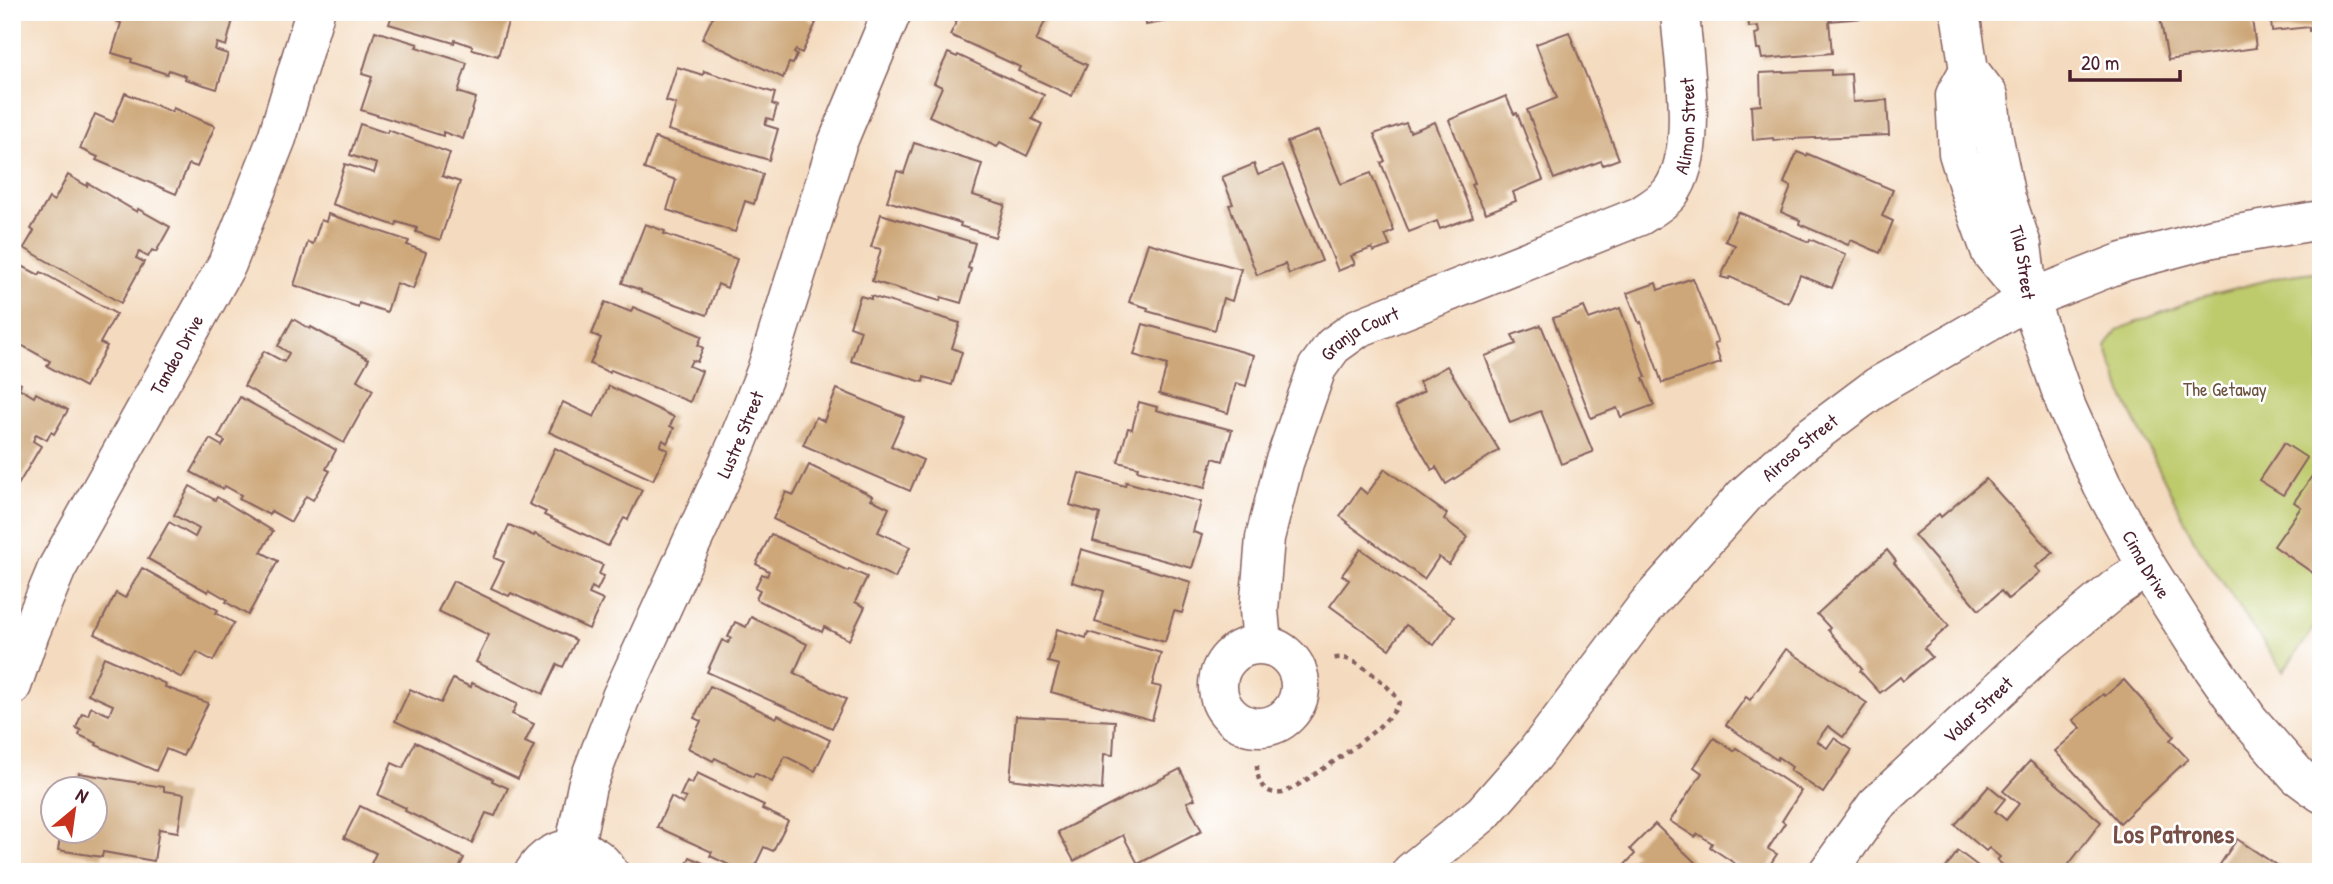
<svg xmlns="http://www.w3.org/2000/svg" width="2333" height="884" viewBox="0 0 2333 884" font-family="'Patrick Hand',sans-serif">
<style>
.green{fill:#becb6c;stroke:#84754c;stroke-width:2}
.building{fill:#cda779}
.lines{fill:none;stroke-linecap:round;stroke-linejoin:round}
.minor-casing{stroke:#86615f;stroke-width:41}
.path{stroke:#86615f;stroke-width:4.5;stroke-dasharray:5 5;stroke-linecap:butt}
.minor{stroke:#fff;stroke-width:38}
.labels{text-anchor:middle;stroke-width:5;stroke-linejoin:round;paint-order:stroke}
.street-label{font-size:19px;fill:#4a1f2b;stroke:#fff}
.park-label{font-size:19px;fill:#6d533e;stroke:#fff}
.district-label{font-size:26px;font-weight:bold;fill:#784f46;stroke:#fff}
</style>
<rect width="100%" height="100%" fill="#fff"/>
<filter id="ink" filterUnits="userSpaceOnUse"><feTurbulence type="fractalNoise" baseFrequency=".0143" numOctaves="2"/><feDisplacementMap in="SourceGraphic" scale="14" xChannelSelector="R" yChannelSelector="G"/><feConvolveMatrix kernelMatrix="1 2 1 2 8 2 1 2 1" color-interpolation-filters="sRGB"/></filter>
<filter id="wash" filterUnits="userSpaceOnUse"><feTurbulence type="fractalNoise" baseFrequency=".00686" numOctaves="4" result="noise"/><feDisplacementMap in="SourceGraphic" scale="28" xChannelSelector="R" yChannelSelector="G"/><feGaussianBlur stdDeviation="1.57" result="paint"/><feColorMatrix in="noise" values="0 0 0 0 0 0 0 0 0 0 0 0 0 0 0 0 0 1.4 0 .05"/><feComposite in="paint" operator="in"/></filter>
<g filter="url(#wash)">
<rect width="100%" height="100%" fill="#f4dbbf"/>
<!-- green -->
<polygon class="green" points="2321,271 2321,619 2283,671 2195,542 2124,398 2106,347 2117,330 2201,297 2284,276"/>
<g id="blocks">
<!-- building -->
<g class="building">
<polygon points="119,12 235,12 226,46 217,43 215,50 228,54 217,89 185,79 186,76 169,70 167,74 131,62 132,59 112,53 121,23 116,21"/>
<polygon points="393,12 511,12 498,56 472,49 472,46 455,40 454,43 389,24"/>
<polygon points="715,12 793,12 816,23 802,53 796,50 794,53 797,55 793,64 789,63 783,78 702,39"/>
<polygon points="961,12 1049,12 1036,41 1087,65 1072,96 1018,71 1020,67 950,35"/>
<polygon points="1144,12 1179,12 1179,19 1146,25"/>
<polygon points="1748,12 1884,12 1885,16 1829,21 1832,53 1762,59 1760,49 1757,49 1755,34 1759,33 1758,26 1749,27"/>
<polygon points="2159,12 2251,12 2256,48 2168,60"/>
<polygon points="2270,12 2321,12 2321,30 2309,31 2309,27 2272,31"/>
<polygon points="375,31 418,44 416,47 467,63 458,92 476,98 463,139 443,132 443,136 361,110 372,77 362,74"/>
<polygon points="1569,32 1619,159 1603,165 1601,161 1554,179 1527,110 1557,98 1536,44"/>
<polygon points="948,53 957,57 958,55 1044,95 1032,119 1042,124 1027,156 1000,142 997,147 929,116 942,87 934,83"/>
<polygon points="677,67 703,75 704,71 775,93 772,104 777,106 773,120 767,118 765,125 778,129 769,160 668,130 676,104 666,101"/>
<polygon points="1831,70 1831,75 1851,74 1853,102 1887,100 1889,135 1790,139 1774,141 1773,138 1753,140 1751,106 1761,105 1760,73"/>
<polygon points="125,93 172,112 173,108 215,126 197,167 189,164 176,194 96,160 98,157 80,149 95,114 113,122"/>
<polygon points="1506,96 1514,114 1517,113 1543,180 1513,192 1516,201 1486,213 1471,185 1475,183 1449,120"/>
<polygon points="1435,122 1473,217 1440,229 1437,221 1409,232 1381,163 1385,161 1374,134 1406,123 1410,132"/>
<polygon points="360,124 387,133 388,130 450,153 442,176 460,182 440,240 416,232 417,228 397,222 396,226 332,204 345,164 374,173 377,164 350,155"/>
<polygon points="1319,130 1341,184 1371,173 1394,231 1385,235 1390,246 1373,252 1372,248 1351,256 1355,264 1338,271 1287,142"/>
<polygon points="655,138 763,174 754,204 745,201 735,232 667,210 676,180 644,169"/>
<polygon points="914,143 982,164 973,195 1005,205 995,237 960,226 961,223 887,201 897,171 904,173"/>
<polygon points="1797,152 1807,156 1808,154 1893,190 1882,216 1893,221 1880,253 1851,240 1848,245 1799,224 1800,220 1781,212 1791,187 1784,183"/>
<polygon points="1254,164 1258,175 1283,165 1322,261 1289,274 1285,264 1257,275 1229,205 1233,204 1222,177"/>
<polygon points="68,175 87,186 88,183 137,212 138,209 170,227 156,252 152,250 148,257 139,252 136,258 144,262 121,303 24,248 34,231 31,229 49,198 54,201"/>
<polygon points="1738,212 1809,242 1810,239 1846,255 1832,288 1800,275 1788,303 1730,277 1729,279 1721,277 1735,245 1725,241"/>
<polygon points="328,214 409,241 407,245 426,252 413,289 396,283 387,312 359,303 358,307 294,285 308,242 313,244 321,220 326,222"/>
<polygon points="881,214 975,243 968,268 971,269 961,303 941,297 940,301 872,281 881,249 871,247"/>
<polygon points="645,224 665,231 664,234 737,259 727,288 718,284 707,315 641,292 641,290 622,283"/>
<polygon points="1148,243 1241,269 1232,301 1223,298 1215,330 1147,311 1148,308 1129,302"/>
<polygon points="22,266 39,275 41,272 116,314 100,343 107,346 85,387 47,366 50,361 12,340 12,317 17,308 12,305 12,284"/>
<polygon points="1693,278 1718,343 1714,344 1721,363 1662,383 1641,322 1639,323 1627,293 1656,283 1658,290"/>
<polygon points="860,296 871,299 871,296 960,323 952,348 962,352 952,385 924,377 923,382 851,361 861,330 850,326"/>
<polygon points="605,302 631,312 633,307 702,336 698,345 703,348 697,362 692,360 689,366 702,371 690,402 611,370 610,373 590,364 601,338 592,334"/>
<polygon points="1584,307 1589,319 1620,308 1646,377 1643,378 1654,405 1621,417 1617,408 1591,418 1553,318"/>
<polygon points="293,319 310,329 311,327 369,359 357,380 373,390 344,443 244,386 264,351 284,362 289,353 278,346"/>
<polygon points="1143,324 1254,355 1246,386 1236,383 1228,413 1159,394 1167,365 1134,355"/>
<polygon points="1541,325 1593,452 1561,464 1541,411 1510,423 1485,356 1516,344 1512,335"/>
<polygon points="1447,366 1499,450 1446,484 1436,467 1432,470 1395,407 1424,391 1419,382"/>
<polygon points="12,379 21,384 19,388 34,397 36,393 68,410 54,434 51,432 47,440 36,434 33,441 41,446 18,485 12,482"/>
<polygon points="609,386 674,417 670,426 674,428 667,443 663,440 660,446 668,450 653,480 549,432 563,402 594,417"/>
<polygon points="837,389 904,417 891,446 923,460 910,491 803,445 816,417 824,421"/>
<polygon points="240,397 336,450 326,469 330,471 313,500 306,496 291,522 271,511 269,515 239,499 241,495 225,486 223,489 191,472 210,439 222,446 225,441 218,437"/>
<polygon points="1139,402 1157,407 1156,410 1232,430 1223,461 1213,458 1205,488 1137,470 1138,467 1118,462 1128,428 1132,429"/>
<polygon points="2284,443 2307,458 2283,495 2259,480"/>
<polygon points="555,448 642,490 628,520 624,518 608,546 544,515 546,512 529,504"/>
<polygon points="809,465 873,496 871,499 889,508 878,532 910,547 895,578 773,519 786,492 794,495"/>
<polygon points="2319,466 2321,562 2313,573 2274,546 2301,507 2294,502"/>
<polygon points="1385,469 1447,514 1444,519 1468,537 1449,564 1439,557 1424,579 1347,523 1348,522 1340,516 1360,488 1367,494"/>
<polygon points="1079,473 1125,486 1126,482 1201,502 1193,532 1202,535 1192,568 1093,541 1100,514 1070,505"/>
<polygon points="1986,479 2053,553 2035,567 2040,572 2008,599 2001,591 1979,610 1914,535 1939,514 1941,517"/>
<polygon points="190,486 215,500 217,497 273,531 261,552 278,561 248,615 226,602 228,600 209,589 208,592 148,559 169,522 195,537 199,529 174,515"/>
<polygon points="509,525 534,536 535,534 603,565 599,574 604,576 597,590 592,587 589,594 603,600 589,629 511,593 509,596 491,588 504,562 494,558"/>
<polygon points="771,534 848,571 849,569 867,577 855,602 865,607 849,640 824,627 822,632 756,599 760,590 755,588 762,574 767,576 769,571 756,564"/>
<polygon points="1081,549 1191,582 1182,613 1174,611 1165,642 1095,622 1104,591 1072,582"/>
<polygon points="1361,549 1454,617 1434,645 1406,625 1389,649 1330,606 1349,580 1342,575"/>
<polygon points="1887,550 1896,561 1894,563 1949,626 1924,648 1932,657 1903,681 1900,677 1880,693 1860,671 1862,669 1828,630 1830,628 1817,614"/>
<polygon points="142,568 218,610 216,613 234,623 213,661 197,652 182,678 95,634 116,593 125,598"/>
<polygon points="453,581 576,640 563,667 557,664 543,694 476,662 489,635 438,611"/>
<polygon points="751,617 807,644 794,673 846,699 832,728 707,672 722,640 728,643 731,638 728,637 735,622 746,627"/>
<polygon points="1057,629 1086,638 1088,632 1161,653 1152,685 1161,687 1152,720 1051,692 1059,665 1048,662"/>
<polygon points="1786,649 1867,703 1843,737 1828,726 1817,741 1827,748 1834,738 1852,750 1823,793 1790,770 1792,767 1778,757 1777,760 1726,725 1746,697 1750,700"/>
<polygon points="104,657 166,684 165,687 208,703 183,756 166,749 156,771 96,745 97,743 79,735 81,730 76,728 82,713 88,715 91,707 109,715 113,705 88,694"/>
<polygon points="453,679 471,687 472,683 517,704 512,714 534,724 525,742 534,746 518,779 395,721 410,689 441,703"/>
<polygon points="2124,680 2174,736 2170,740 2188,759 2120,823 2055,751 2081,728 2073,720 2103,694 2105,696"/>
<polygon points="710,686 776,718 778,715 830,740 815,771 785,756 772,782 755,773 753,777 715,758 713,761 688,748 701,721 694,718"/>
<polygon points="1016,716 1115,721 1113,755 1104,754 1102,790 1010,779"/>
<polygon points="1714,738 1734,751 1736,748 1801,791 1782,821 1785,823 1768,849 1777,854 1765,872 1748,872 1710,847 1712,843 1698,834 1695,837 1670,821 1702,773 1694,767"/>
<polygon points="415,742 493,779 492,781 508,788 495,816 486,813 472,843 405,811 406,808 378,795 392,763 403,768"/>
<polygon points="2030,761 2101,822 2063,872 2010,872 1997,860 2000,857 1989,848 1986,851 1955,825 1989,786 2005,799 1995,811 2006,820 2019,804 2003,791"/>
<polygon points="1180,769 1195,799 1187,802 1202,831 1138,864 1123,835 1074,861 1058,832"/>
<polygon points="79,773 164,787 164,791 184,794 178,832 159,829 154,861 103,852 102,857 58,850 61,832 94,832 94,790 72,790 73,781 77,781"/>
<polygon points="697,773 764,805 762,809 788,821 773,851 764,847 752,872 744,872 710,856 712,852 657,827 671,797 683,804 686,798 680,796 687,781 692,784"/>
<polygon points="360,806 464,858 457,872 367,872 376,853 344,838"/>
<polygon points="1655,824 1699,866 1697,868 1701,872 1618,872 1635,854 1630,849"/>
<polygon points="2237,839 2279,867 2277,869 2281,872 2221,872 2217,869"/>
<polygon points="1958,851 1986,872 1943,872"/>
<polygon points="690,857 722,872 683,872"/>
</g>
</g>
</g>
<g filter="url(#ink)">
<use href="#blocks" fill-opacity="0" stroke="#86615f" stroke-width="2"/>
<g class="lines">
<!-- minor casing -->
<g class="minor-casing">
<g id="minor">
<path id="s1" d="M1960,12L1969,70L1989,96L1993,134L2006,198L2022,245L2029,299L2067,408L2102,485L2147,567L2196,644L2249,720L2298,776L2321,793"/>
<polyline points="1969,70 1955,95 1958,153 1973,202 1991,253 2029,299"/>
<path id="s2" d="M1262,644L1259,610L1265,538L1284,463L1317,368L1333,346L1358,328L1640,216C1649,210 1663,202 1670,193C1701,152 1683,61 1680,12"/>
<circle cx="1259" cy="686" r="41"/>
<path id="s3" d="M12,686L30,633L57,568L227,264L277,138L315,12"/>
<path id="s4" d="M574,849L587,786L621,697L736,446L766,371L837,144L892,12"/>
<path d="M534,872C552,842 591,842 609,872"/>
<path id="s5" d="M1411,872L1483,813L1534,755L1647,605L1745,495L1806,440L1878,386L2029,299L2123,262L2213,238L2321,220"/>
<path id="s6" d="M1828,872L1876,805L2047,645L2116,588L2147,567"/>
</g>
</g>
<!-- path -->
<path class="path" d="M1257,765C1257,782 1263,795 1283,793C1305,783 1394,724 1399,702C1395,690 1360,662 1347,659C1342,657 1336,658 1330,659"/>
<!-- minor -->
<use href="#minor" class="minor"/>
</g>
</g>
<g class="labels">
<!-- street labels -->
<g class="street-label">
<text dy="7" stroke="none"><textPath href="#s2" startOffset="754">Alimon Street</textPath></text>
<text dy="7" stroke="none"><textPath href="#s1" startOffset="262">Tila Street</textPath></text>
<text dy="7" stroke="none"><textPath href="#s2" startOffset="341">Granja Court</textPath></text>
<text dy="7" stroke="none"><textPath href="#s3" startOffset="371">Tandeo Drive</textPath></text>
<text dy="7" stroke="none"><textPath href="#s4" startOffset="448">Lustre Street</textPath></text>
<text dy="7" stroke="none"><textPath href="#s5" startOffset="578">Airoso Street</textPath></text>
<text dy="7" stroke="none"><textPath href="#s1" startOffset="590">Cima Drive</textPath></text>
<text dy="7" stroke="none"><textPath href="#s6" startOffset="222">Volar Street</textPath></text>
</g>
<!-- park labels -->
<g class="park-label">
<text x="2225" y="396">The Getaway</text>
</g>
<!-- district labels -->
<g class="district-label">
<text x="2174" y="843">Los Patrones</text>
</g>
</g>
<!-- margin -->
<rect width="2333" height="884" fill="none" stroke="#fff" stroke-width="42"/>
<!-- north arrow -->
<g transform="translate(74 810) rotate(29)"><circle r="33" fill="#ffffff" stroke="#b7a5aa" stroke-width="2"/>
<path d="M0-5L12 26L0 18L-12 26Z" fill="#c8321e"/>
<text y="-10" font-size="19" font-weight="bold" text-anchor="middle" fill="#4a1f2b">N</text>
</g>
<!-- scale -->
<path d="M2070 70v10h110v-10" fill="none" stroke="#4a1f2b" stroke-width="3.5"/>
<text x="2081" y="70" font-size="21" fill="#4a1f2b" stroke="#ffffff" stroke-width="5" paint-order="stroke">20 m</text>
</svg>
